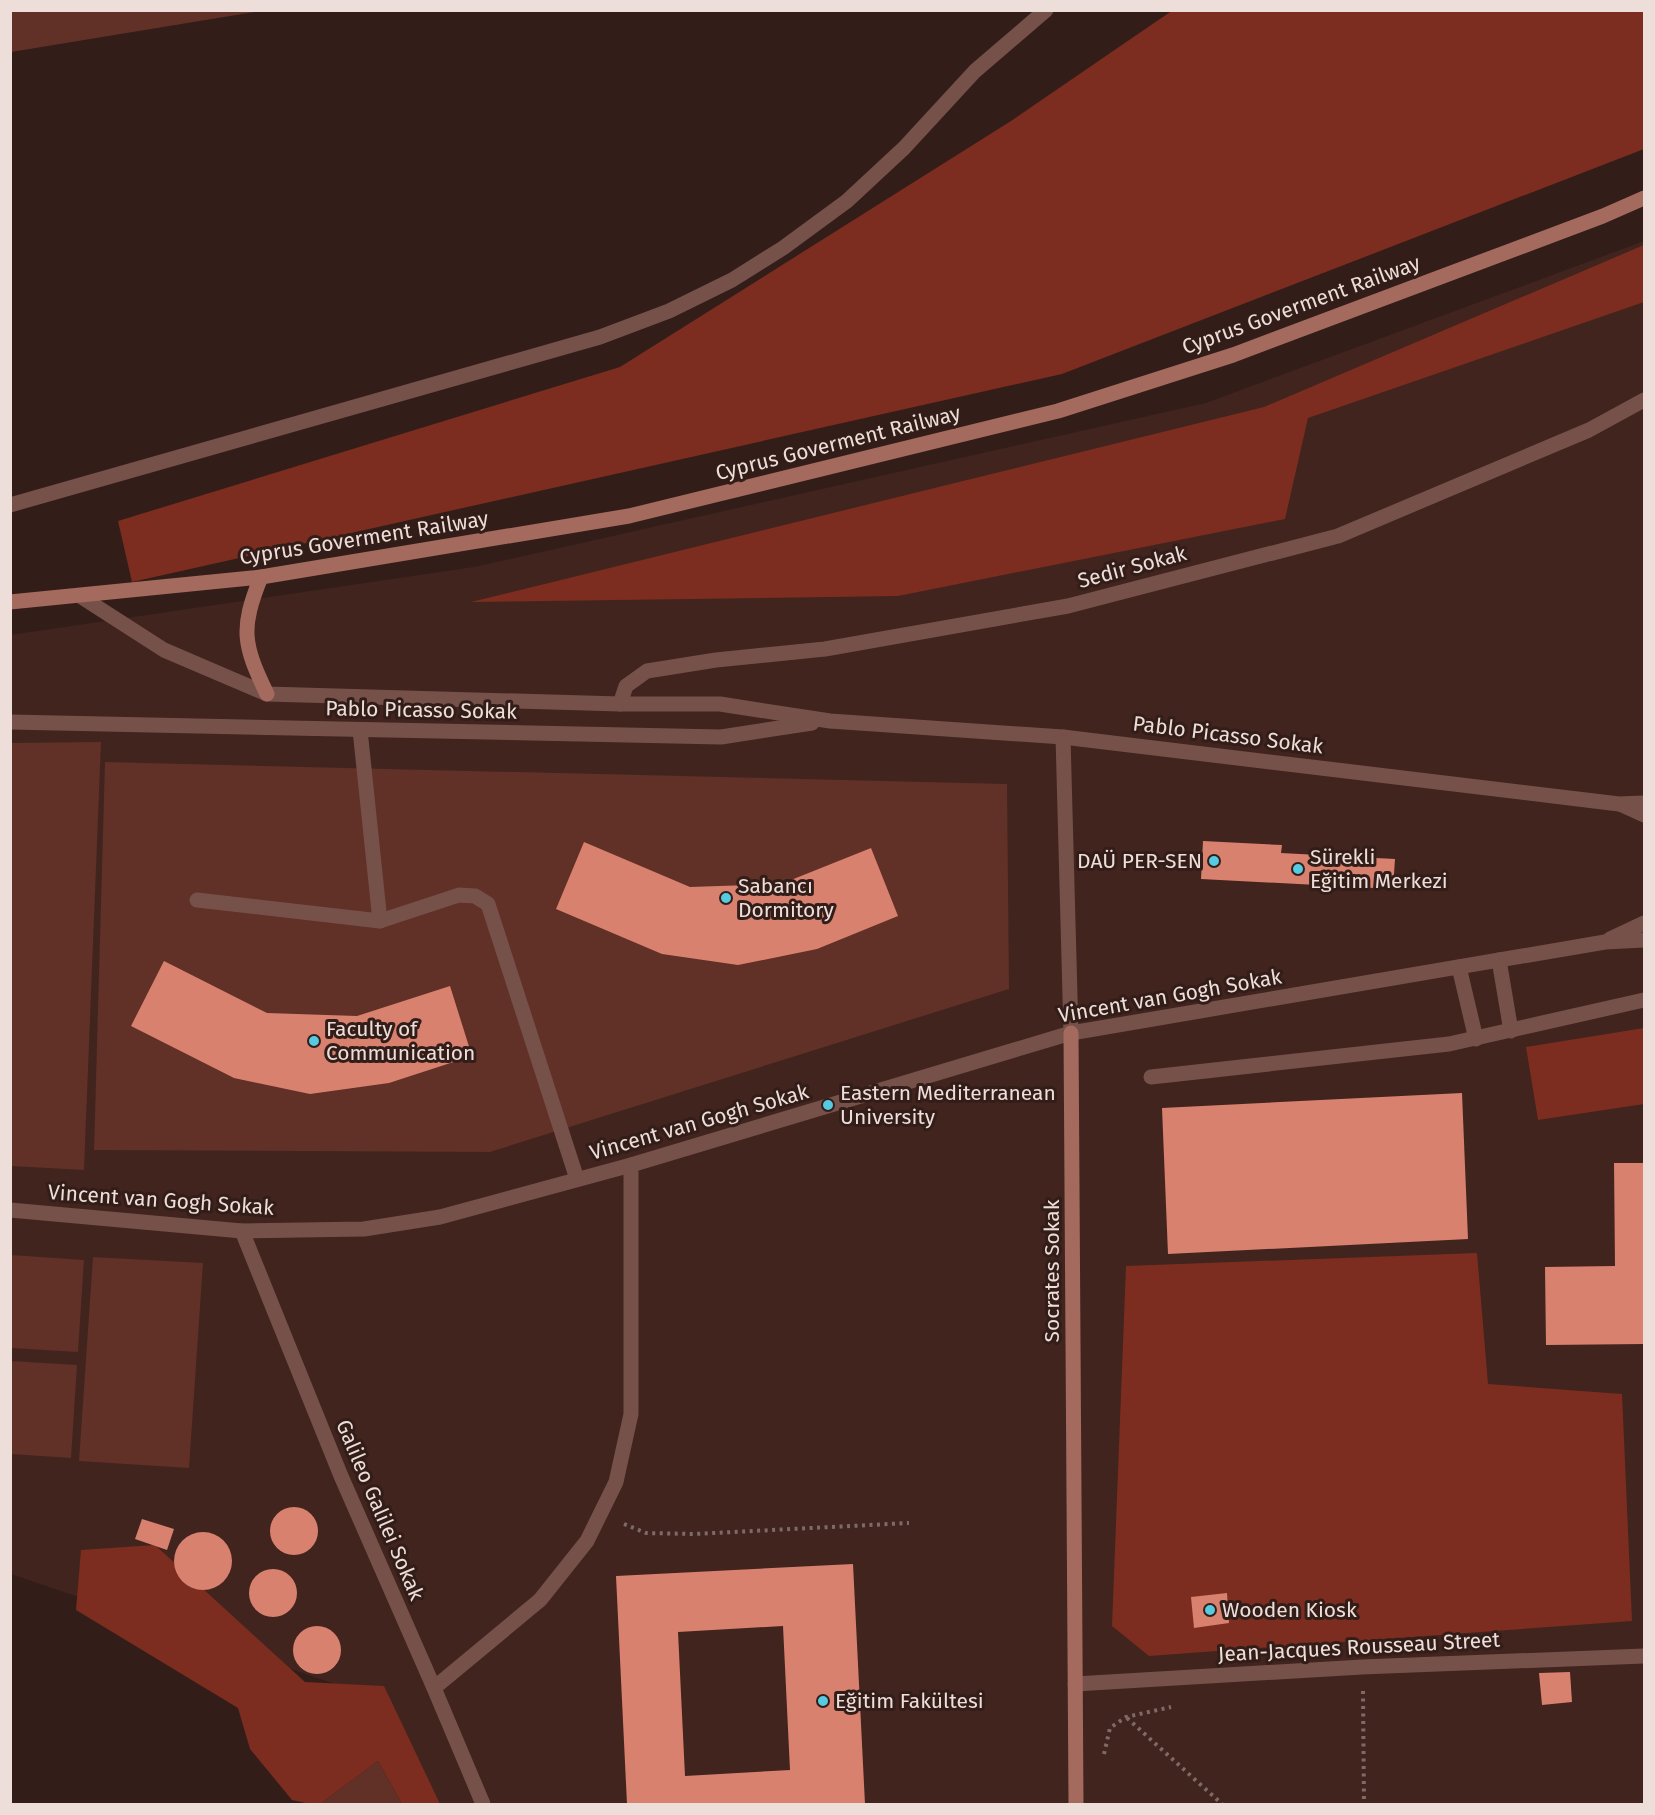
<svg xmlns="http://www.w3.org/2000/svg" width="1655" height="1815" viewBox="0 0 1655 1815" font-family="'Fira Sans',sans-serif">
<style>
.built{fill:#41241e}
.green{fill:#613026}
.forest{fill:#7c2d1f}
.building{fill:#d9816f;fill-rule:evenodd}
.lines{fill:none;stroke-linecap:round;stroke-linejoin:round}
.path{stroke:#7e6b67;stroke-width:4;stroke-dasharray:3 4.5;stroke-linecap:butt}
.lane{stroke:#76514a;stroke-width:15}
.street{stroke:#76514a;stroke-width:15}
.secondary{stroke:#a46a5e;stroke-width:15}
.poi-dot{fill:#55cae0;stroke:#331d19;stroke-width:2}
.labels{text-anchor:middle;stroke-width:6;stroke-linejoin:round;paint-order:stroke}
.street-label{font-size:21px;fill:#eddeda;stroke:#331d19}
.poi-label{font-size:21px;fill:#eddeda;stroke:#331d19;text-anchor:start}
</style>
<rect width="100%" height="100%" fill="#331d19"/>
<!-- built -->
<polygon class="built" points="1644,241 1644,1804 432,1804 388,1702 11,1574 10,635 474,567 1206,403"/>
<!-- green -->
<g class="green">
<polygon points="11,10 260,10 260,11 11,52"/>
<polygon points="101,742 84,1170 11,1166 11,743"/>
<polygon points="105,762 1007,784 1009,989 490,1152 94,1150"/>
<polygon points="11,1255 84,1260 78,1352 11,1348"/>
<polygon points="93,1257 203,1263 189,1468 79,1461"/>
<polygon points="11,1361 77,1365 71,1458 11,1454"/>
<polygon points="378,1761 402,1804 320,1804"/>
</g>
<!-- forest -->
<g class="forest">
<polygon points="1173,10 1644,11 1644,149 1062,374 132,582 118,521 620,367 1011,121"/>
<polygon points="1644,245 1644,302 1308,418 1285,519 898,596 471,602 1264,407"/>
<polygon points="1644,1028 1644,1104 1538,1120 1526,1047"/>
<polygon points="1477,1253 1488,1384 1622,1394 1632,1621 1149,1656 1112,1626 1126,1266"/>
<polygon points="155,1545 305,1682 384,1686 440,1804 402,1804 378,1761 320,1804 310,1804 292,1800 250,1749 238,1708 76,1610 81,1550"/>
</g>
<!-- building -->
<g class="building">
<polygon points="1203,841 1282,845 1281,853 1395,859 1393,889 1201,879"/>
<polygon points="584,842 690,887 781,884 871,848 898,916 817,949 738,965 662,954 556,909"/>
<polygon points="164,961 267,1013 357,1016 450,986 472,1056 389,1083 310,1094 234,1078 131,1026"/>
<polygon points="1462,1093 1468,1239 1168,1254 1162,1108"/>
<polygon points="1614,1163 1644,1163 1644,1344 1546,1345 1545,1267 1615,1266"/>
<circle cx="294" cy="1531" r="24"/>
<polygon points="142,1519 174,1529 167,1550 135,1539"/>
<circle cx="203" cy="1561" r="29"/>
<path d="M853,1564L865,1804H627L616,1576ZM783,1626L790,1770L685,1776L678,1632Z"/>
<circle cx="273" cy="1593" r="24"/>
<polygon points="1227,1593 1229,1623 1194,1628 1191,1597"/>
<circle cx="317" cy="1650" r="24"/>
<polygon points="1570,1672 1572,1702 1542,1705 1539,1673"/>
</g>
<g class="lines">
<!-- path -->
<g class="path">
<polyline points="624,1524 646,1533 694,1534 909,1523"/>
<polyline points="1363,1691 1364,1804"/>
<polyline points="1127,1718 1222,1804"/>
<polyline points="1104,1754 1110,1728 1126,1717 1171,1707"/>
</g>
<!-- lane -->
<g class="lane">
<polyline points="360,730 380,921"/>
<polyline points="197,900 380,921 459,895 475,896 488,904 577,1179"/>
<polyline points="1499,960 1511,1031"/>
<polyline points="1459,967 1476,1039"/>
<polyline points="1151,1077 1449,1044 1644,1000"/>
</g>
<!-- street -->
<g class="street">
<polyline points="10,505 600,337 669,311 732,280 783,248 847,201 904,148 975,71 1046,10"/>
<polyline points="80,596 164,650 267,694 620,704 720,704 830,721 1063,737 1619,804 1644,803"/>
<polyline points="620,704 626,686 647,671 716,660 825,649 1068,606 1338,536 1589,430 1644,400"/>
<polyline points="10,722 721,737 812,723"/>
<polyline points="1063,737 1071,1033"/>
<polyline points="1622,805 1644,815"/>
<polyline points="1610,939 1644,923"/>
<polyline points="10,1210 242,1231 364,1229 440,1217 631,1165 1071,1033 1605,942 1644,940"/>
<polyline points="242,1231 341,1476 434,1688 483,1804"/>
<polyline points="1075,1684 1362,1667 1644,1656"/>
<polyline points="434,1688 540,1600 587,1541 616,1482 631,1414 631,1165"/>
</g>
<!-- secondary -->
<g class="secondary">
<path d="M261,577C240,629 243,644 267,694"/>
<polyline points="10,602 261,577 629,516 1058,411 1233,355 1603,216 1644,198"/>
<polyline points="1071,1033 1076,1804"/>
</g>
</g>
<!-- markers -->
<g class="poi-dot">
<circle cx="1214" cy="861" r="6"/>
<circle cx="1298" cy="869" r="6"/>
<circle cx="726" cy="898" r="6"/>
<circle cx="314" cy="1041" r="6"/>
<circle cx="828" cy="1105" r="6"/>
<circle cx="1210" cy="1610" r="6"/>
<circle cx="823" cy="1701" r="6"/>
</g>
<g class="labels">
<!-- street labels -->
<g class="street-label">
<text transform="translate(1301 305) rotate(-20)" y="7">Cyprus Goverment Railway</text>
<text transform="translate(838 443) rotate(-14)" y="7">Cyprus Goverment Railway</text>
<text transform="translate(364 538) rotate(-9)" y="7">Cyprus Goverment Railway</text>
<text transform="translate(1132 567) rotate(-15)" y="7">Sedir Sokak</text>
<text transform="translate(421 710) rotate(1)" y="7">Pablo Picasso Sokak</text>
<text transform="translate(1228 735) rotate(7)" y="7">Pablo Picasso Sokak</text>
<text transform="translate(1170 996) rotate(-10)" y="7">Vincent van Gogh Sokak</text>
<text transform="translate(699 1122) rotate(-16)" y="7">Vincent van Gogh Sokak</text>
<text transform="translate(161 1200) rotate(4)" y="7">Vincent van Gogh Sokak</text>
<text transform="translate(1052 1271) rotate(-90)" y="7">Socrates Sokak</text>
<text transform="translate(380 1510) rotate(67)" y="7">Galileo Galilei Sokak</text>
<text transform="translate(1359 1647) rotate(-3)" y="7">Jean-Jacques Rousseau Street</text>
</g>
<!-- poi labels -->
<g class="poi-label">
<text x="1310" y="864">Sürekli<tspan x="1310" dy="24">Eğitim Merkezi</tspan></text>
<text x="1202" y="868" text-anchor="end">DAÜ PER-SEN</text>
<text x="738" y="893">Sabancı<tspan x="738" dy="24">Dormitory</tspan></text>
<text x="326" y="1036">Faculty of<tspan x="326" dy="24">Communication</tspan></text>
<text x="840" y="1100">Eastern Mediterranean<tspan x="840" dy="24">University</tspan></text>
<text x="1222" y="1617">Wooden Kiosk</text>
<text x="835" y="1708">Eğitim Fakültesi</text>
</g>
</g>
<!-- border -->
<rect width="1655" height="1815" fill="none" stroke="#eddeda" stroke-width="24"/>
</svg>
